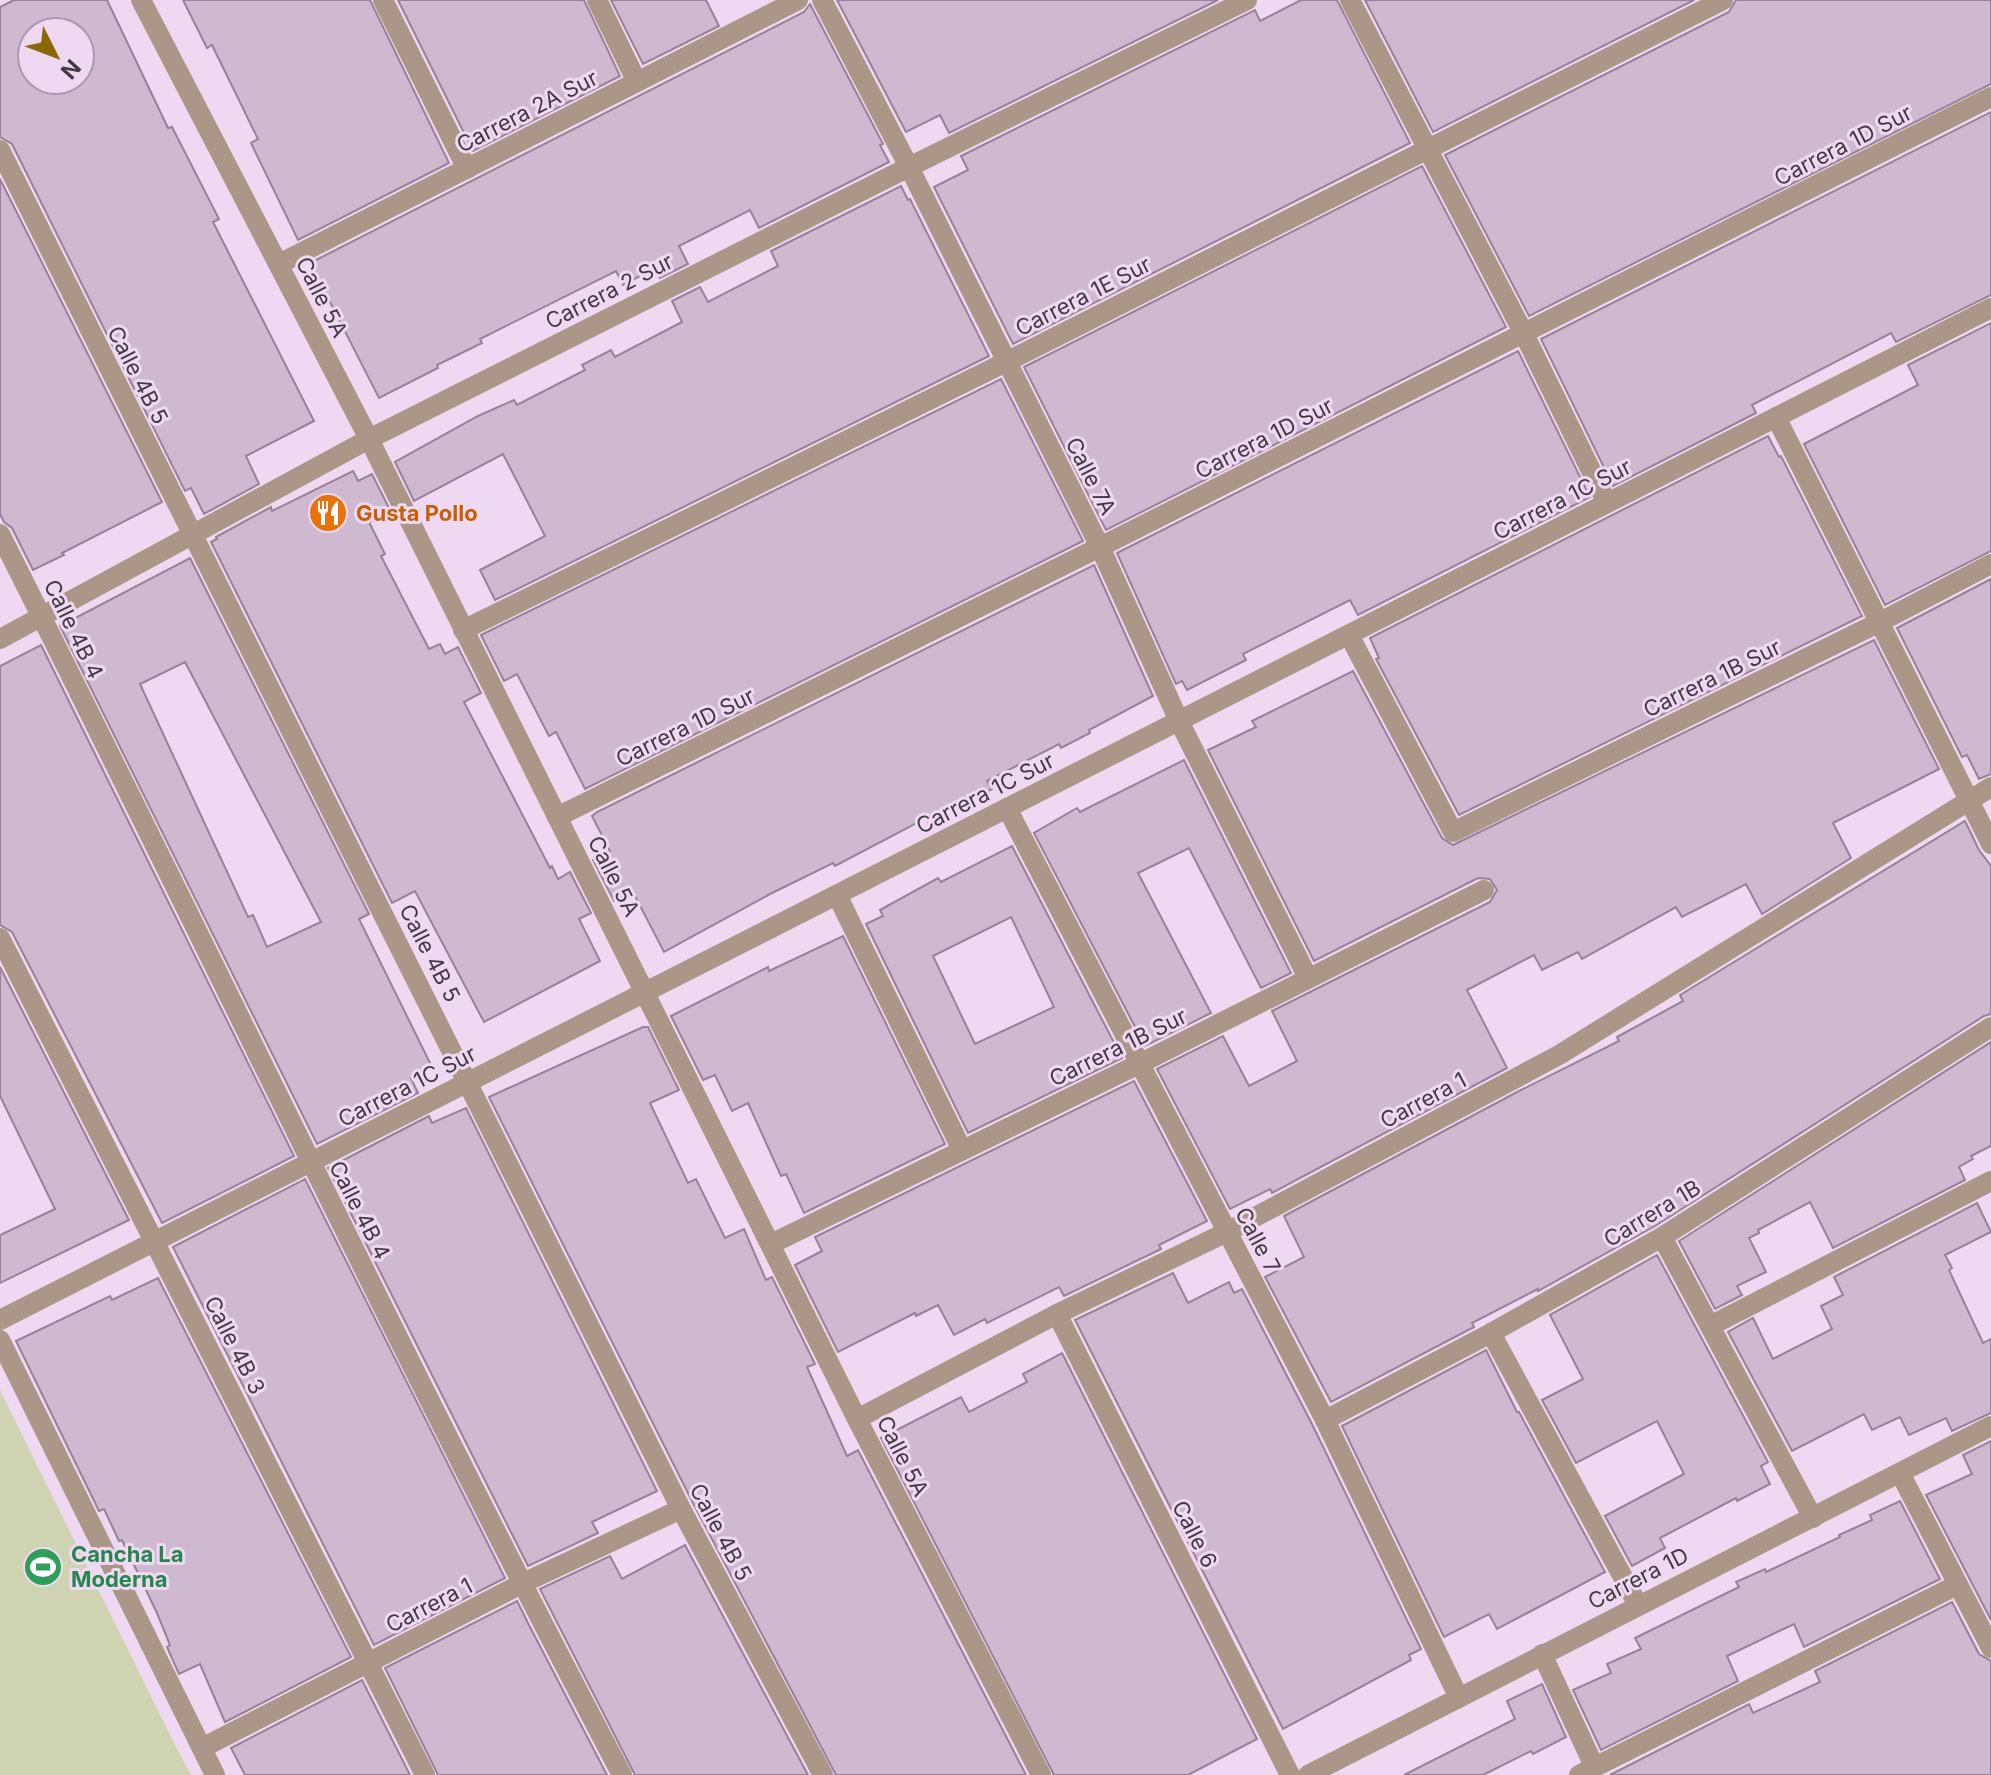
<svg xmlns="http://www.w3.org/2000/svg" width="1991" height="1775" viewBox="0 0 1991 1775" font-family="Inter,sans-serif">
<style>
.green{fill:#ced4b2}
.building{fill:#cfb9d1;stroke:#968299;stroke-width:2;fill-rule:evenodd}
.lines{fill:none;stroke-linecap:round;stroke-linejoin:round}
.minor{stroke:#ab9687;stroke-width:20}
.labels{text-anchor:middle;stroke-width:6;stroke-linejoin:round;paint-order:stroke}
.street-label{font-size:22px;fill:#423a43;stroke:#efd9f2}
.food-label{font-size:22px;font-weight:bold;fill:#c56008;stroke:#efd9f2;text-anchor:start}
.leisure-label{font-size:22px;font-weight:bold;fill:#27864d;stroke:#efd9f2;text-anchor:start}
</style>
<rect width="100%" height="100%" fill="#efd9f2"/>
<!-- green -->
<polygon class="green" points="0,1390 174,1743 191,1775 0,1775"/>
<!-- building -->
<g class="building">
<path d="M14,0H107L168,128L172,127L219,219L213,222L314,421L246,456L259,484L204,514L191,488L185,491L12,144L0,137V7ZM32,32H80V80H32Z"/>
<polygon points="183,0 370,0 449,163 298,240 251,143 258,139 212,45 207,48"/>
<polygon points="398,0 584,0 620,76 473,151"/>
<polygon points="611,0 706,0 719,26 643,64"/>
<polygon points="837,0 1218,0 949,133 940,115 906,132"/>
<polygon points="1301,0 1337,0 1410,143 1013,344 934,187 968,170 961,156 1255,10 1260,21"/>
<polygon points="1365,0 1694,0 1433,132"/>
<polygon points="1736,0 1991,0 1991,84 1529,316 1445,155 1729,12"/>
<polygon points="810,4 883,144 880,145 889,162 759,228 750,210 679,246 688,264 660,278 655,268 623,285 616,271 480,339 482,343 437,365 438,368 379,398 310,263 804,12"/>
<polygon points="1991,112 1991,295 1896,342 1891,333 1752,405 1756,413 1613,486 1541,339"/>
<polygon points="1422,166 1506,327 1106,530 1024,367"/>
<polygon points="0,179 162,502 62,553 64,555 33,570 12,528 4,522 0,514"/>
<polygon points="901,186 908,200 910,199 989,356 495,600 480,570 545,536 503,454 414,501 395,462 478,416 514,400 517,405 585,370 582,365 611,350 615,357 682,322 672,301 700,287 708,302 778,266 771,251"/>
<polygon points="1991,323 1991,551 1885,605 1804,444 1918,385 1908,365"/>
<polygon points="1518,351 1590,497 1358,615 1350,600 1243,654 1246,660 1187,690 1182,681 1176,684 1117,553"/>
<polygon points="1001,379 1083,541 585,789 556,732 549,736 517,674 504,681 481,635"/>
<polygon points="1768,436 1779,457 1781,456 1862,616 1459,815 1376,659 1379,658 1370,638"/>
<polygon points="353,471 358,481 372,474 391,512 369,522 385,554 381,556 429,649 440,644 445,654 458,647 481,693 464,702 550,868 552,866 558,879 570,872 591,913 579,919 600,961 484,1022 415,891 392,903 211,542 217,539 216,537 271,507 272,511"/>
<path d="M190,558L369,914L359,919L432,1067L411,1078L418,1093L317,1144L60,626ZM185,662L321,922L267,947L253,915L248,917L140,684Z"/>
<polygon points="1094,565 1153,696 1089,730 1090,733 1061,748 1059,744 987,781 992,789 928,822 926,818 835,866 833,863 772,893 664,952 633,892 614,901 593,860 610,851 592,816 597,812"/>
<polygon points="1991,579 1991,774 1979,779 1967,755 1962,757 1897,628"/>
<polygon points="1874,640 1939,769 1833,823 1851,858 1762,914 1746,884 1682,917 1676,907 1582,959 1578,952 1542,970 1534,955 1467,990 1507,1068 1272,1193 1270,1189 1230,1209 1157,1069 1223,1036 1249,1086 1297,1061 1272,1011 1490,902 1497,890 1490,879 1478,878 1314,961 1208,750 1256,727 1252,721 1353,671 1442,838 1453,845"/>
<polygon points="41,645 294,1156 162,1223 12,932 0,925 0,666"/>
<polygon points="1184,760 1291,973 1261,988 1189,848 1138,873 1211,1013 1145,1046 1034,833 1077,808 1080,812"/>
<polygon points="1965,821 1979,850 1991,866 1991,1014 1984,1016 1655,1226 1538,1291 1538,1289 1472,1323 1474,1327 1331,1402 1265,1277 1304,1257 1284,1216 1519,1091 1619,1041 1617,1037 1683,1001 1680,995"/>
<path d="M1012,846L1122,1058L968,1133L866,924L883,916L880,910L938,878L941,882ZM1011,917L1054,1007L975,1044L933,956Z"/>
<polygon points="843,936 945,1144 804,1213 786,1174 781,1176 748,1103 732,1111 715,1075 703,1080 671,1016 768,967 769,971"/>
<polygon points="0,967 129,1220 0,1283 0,1235 55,1209 0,1096"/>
<polygon points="643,1027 648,1027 679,1090 650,1103 688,1183 696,1179 725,1238 744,1229 766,1280 772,1277 815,1364 807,1367 847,1456 858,1450 1026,1775 836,1775 693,1503 489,1097"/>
<polygon points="1991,1042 1991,1146 1971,1156 1973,1159 1959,1167 1965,1180 1833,1248 1810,1202 1758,1230 1759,1233 1749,1238 1766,1272 1737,1286 1742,1295 1715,1309 1679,1241"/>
<polygon points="1134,1081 1207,1221 1159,1245 1161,1249 1064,1296 1059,1287 987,1323 985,1319 954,1335 938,1305 916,1316 915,1313 838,1352 795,1265 822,1251 815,1237"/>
<polygon points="466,1108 657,1491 592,1522 598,1533 528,1566 328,1168 429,1116 432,1123"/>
<polygon points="305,1179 505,1578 374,1645 173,1247"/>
<polygon points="1977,1203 1991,1232 1945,1255 1952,1268 1949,1270 1983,1343 1991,1339 1991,1413 1952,1431 1946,1418 1909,1435 1900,1417 1872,1430 1864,1414 1792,1451 1728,1332 1753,1318 1773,1359 1832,1329 1821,1306 1843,1295 1834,1277"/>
<polygon points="1657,1255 1768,1462 1761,1466 1770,1484 1737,1501 1736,1498 1660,1538 1665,1548 1632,1566 1605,1516 1684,1474 1657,1421 1576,1463 1542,1400 1583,1379 1550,1315"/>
<polygon points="1173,1273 1188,1303 1229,1282 1234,1293 1242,1289 1313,1426 1421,1649 1409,1655 1411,1660 1283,1729 1075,1320"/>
<polygon points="158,1278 351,1657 225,1722 200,1664 179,1674 167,1647 170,1645 157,1613 122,1540 119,1541 104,1509 99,1511 16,1341 110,1296 112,1300"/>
<polygon points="1486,1350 1517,1412 1519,1412 1605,1572 1497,1629 1489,1614 1444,1637 1342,1426"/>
<polygon points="1062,1353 1257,1739 1188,1775 1054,1775 881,1438 961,1397 969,1412 1027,1382 1023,1374"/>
<polygon points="1991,1441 1991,1620 1926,1495 1972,1474 1963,1455"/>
<polygon points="1900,1501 1940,1579 1804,1647 1794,1624 1727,1656 1738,1681 1601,1750 1573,1690 1611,1673 1607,1664 1641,1649 1635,1638 1739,1587 1736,1582 1765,1569 1766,1572 1840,1537 1839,1535 1872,1520 1870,1515"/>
<polygon points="685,1545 808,1775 635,1775 540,1589 610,1556 622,1579"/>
<polygon points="517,1601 530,1627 607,1775 438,1775 385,1668"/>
<polygon points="1952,1602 1979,1654 1991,1661 1991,1775 1610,1775 1749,1704 1753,1713 1820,1682 1815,1671"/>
<polygon points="362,1680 410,1775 245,1775 231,1748"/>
<polygon points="1542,1684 1566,1737 1533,1754 1531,1751 1483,1775 1404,1775 1515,1719 1507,1701"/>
</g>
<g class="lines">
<!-- minor -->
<g class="minor">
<polyline points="141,0 369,439 857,1419 1041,1775"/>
<polyline points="383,0 467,169"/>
<polyline points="597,0 637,82"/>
<polyline points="822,0 909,167 1100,547 1179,721 1308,978"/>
<polyline points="1350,0 1524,334 1607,503"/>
<polyline points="0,150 681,1509 823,1775"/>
<polyline points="279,264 798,0"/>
<polyline points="1776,417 1991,844"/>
<path d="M0,534C208,947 406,1366 622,1775"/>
<polyline points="463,630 1006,362 1723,0"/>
<polyline points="1349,635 1453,832 1880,622 1991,564"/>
<polyline points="0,639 369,439 909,167 1247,0"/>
<polyline points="1007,808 1325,1420 1459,1698"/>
<polyline points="557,817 1100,547 1991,97"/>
<polyline points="837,895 962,1150"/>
<polyline points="0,938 425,1775"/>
<polyline points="1662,1237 1813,1518"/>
<polyline points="771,1244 1139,1064 1484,890"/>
<polyline points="1057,1314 1290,1775"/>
<polyline points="0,1320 1991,308"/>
<polyline points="1710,1326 1991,1181"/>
<polyline points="1491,1333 1638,1605"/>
<polyline points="0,1340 215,1775"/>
<polyline points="857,1419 1057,1314 1227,1232 1559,1055 1991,787"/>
<polyline points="1325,1420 1491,1333 1662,1237 1991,1027"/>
<polyline points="1900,1473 1991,1648"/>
<polyline points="1542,1654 1594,1766"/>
<polyline points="202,1748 521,1584 681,1509"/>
<polyline points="1308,1775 1991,1426"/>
<polyline points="1579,1775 1957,1585"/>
</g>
</g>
<!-- icons -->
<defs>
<g id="restaurant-disc" transform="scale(2)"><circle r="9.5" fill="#e8710a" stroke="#efd9f2"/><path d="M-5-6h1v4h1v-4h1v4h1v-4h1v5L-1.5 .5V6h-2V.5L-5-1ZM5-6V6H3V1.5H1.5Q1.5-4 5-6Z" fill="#fff"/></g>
<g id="stadium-disc" transform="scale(2)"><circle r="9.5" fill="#2e9e5b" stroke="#efd9f2"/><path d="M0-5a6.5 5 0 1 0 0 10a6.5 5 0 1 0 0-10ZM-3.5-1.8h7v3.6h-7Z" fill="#fff"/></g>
</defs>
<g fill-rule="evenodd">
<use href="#restaurant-disc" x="328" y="513"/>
<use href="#stadium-disc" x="43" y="1567"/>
</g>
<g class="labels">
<!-- street labels -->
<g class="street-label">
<text transform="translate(527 111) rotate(-27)" y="8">Carrera 2A Sur</text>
<text transform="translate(1843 145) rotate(-27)" y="8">Carrera 1D Sur</text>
<text transform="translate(609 291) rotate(-27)" y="8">Carrera 2 Sur</text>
<text transform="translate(1083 296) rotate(-27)" y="8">Carrera 1E Sur</text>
<text transform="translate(322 297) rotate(63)" y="8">Calle 5A</text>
<text transform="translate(138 375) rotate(63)" y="8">Calle 4B 5</text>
<text transform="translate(1264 438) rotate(-27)" y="8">Carrera 1D Sur</text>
<text transform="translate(1091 476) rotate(63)" y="8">Calle 7A</text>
<text transform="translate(1562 499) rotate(-27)" y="8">Carrera 1C Sur</text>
<text transform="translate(74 629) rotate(64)" y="8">Calle 4B 4</text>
<text transform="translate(1712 678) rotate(-26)" y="8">Carrera 1B Sur</text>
<text transform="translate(685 727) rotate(-26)" y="8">Carrera 1D Sur</text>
<text transform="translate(985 793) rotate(-27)" y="8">Carrera 1C Sur</text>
<text transform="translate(614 876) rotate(63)" y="8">Calle 5A</text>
<text transform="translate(430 953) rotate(63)" y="8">Calle 4B 5</text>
<text transform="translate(1118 1047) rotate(-26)" y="8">Carrera 1B Sur</text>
<text transform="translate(407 1086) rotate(-27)" y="8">Carrera 1C Sur</text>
<text transform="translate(1423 1100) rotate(-28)" y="8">Carrera 1</text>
<text transform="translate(360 1210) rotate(63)" y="8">Calle 4B 4</text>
<text transform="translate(1652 1213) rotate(-31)" y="8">Carrera 1B</text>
<text transform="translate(1258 1240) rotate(62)" y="8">Calle 7</text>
<text transform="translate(235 1345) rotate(63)" y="8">Calle 4B 3</text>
<text transform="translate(903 1456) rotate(63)" y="8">Calle 5A</text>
<text transform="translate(721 1532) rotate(62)" y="8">Calle 4B 5</text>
<text transform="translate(1195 1534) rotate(63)" y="8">Calle 6</text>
<text transform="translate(1638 1578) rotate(-27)" y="8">Carrera 1D</text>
<text transform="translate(429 1605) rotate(-27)" y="8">Carrera 1</text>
</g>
<!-- food labels -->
<g class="food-label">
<text x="356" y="521">Gusta Pollo</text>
</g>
<!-- leisure labels -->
<g class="leisure-label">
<text x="71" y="1562">Cancha La<tspan x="71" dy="25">Moderna</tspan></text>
</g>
</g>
<!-- north arrow -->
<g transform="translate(56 56) rotate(132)"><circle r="38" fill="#efd9f2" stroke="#aa99ac" stroke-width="2"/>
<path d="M0-6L14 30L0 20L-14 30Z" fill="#8a6807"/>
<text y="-12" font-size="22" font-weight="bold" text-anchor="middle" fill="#423a43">N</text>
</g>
</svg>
